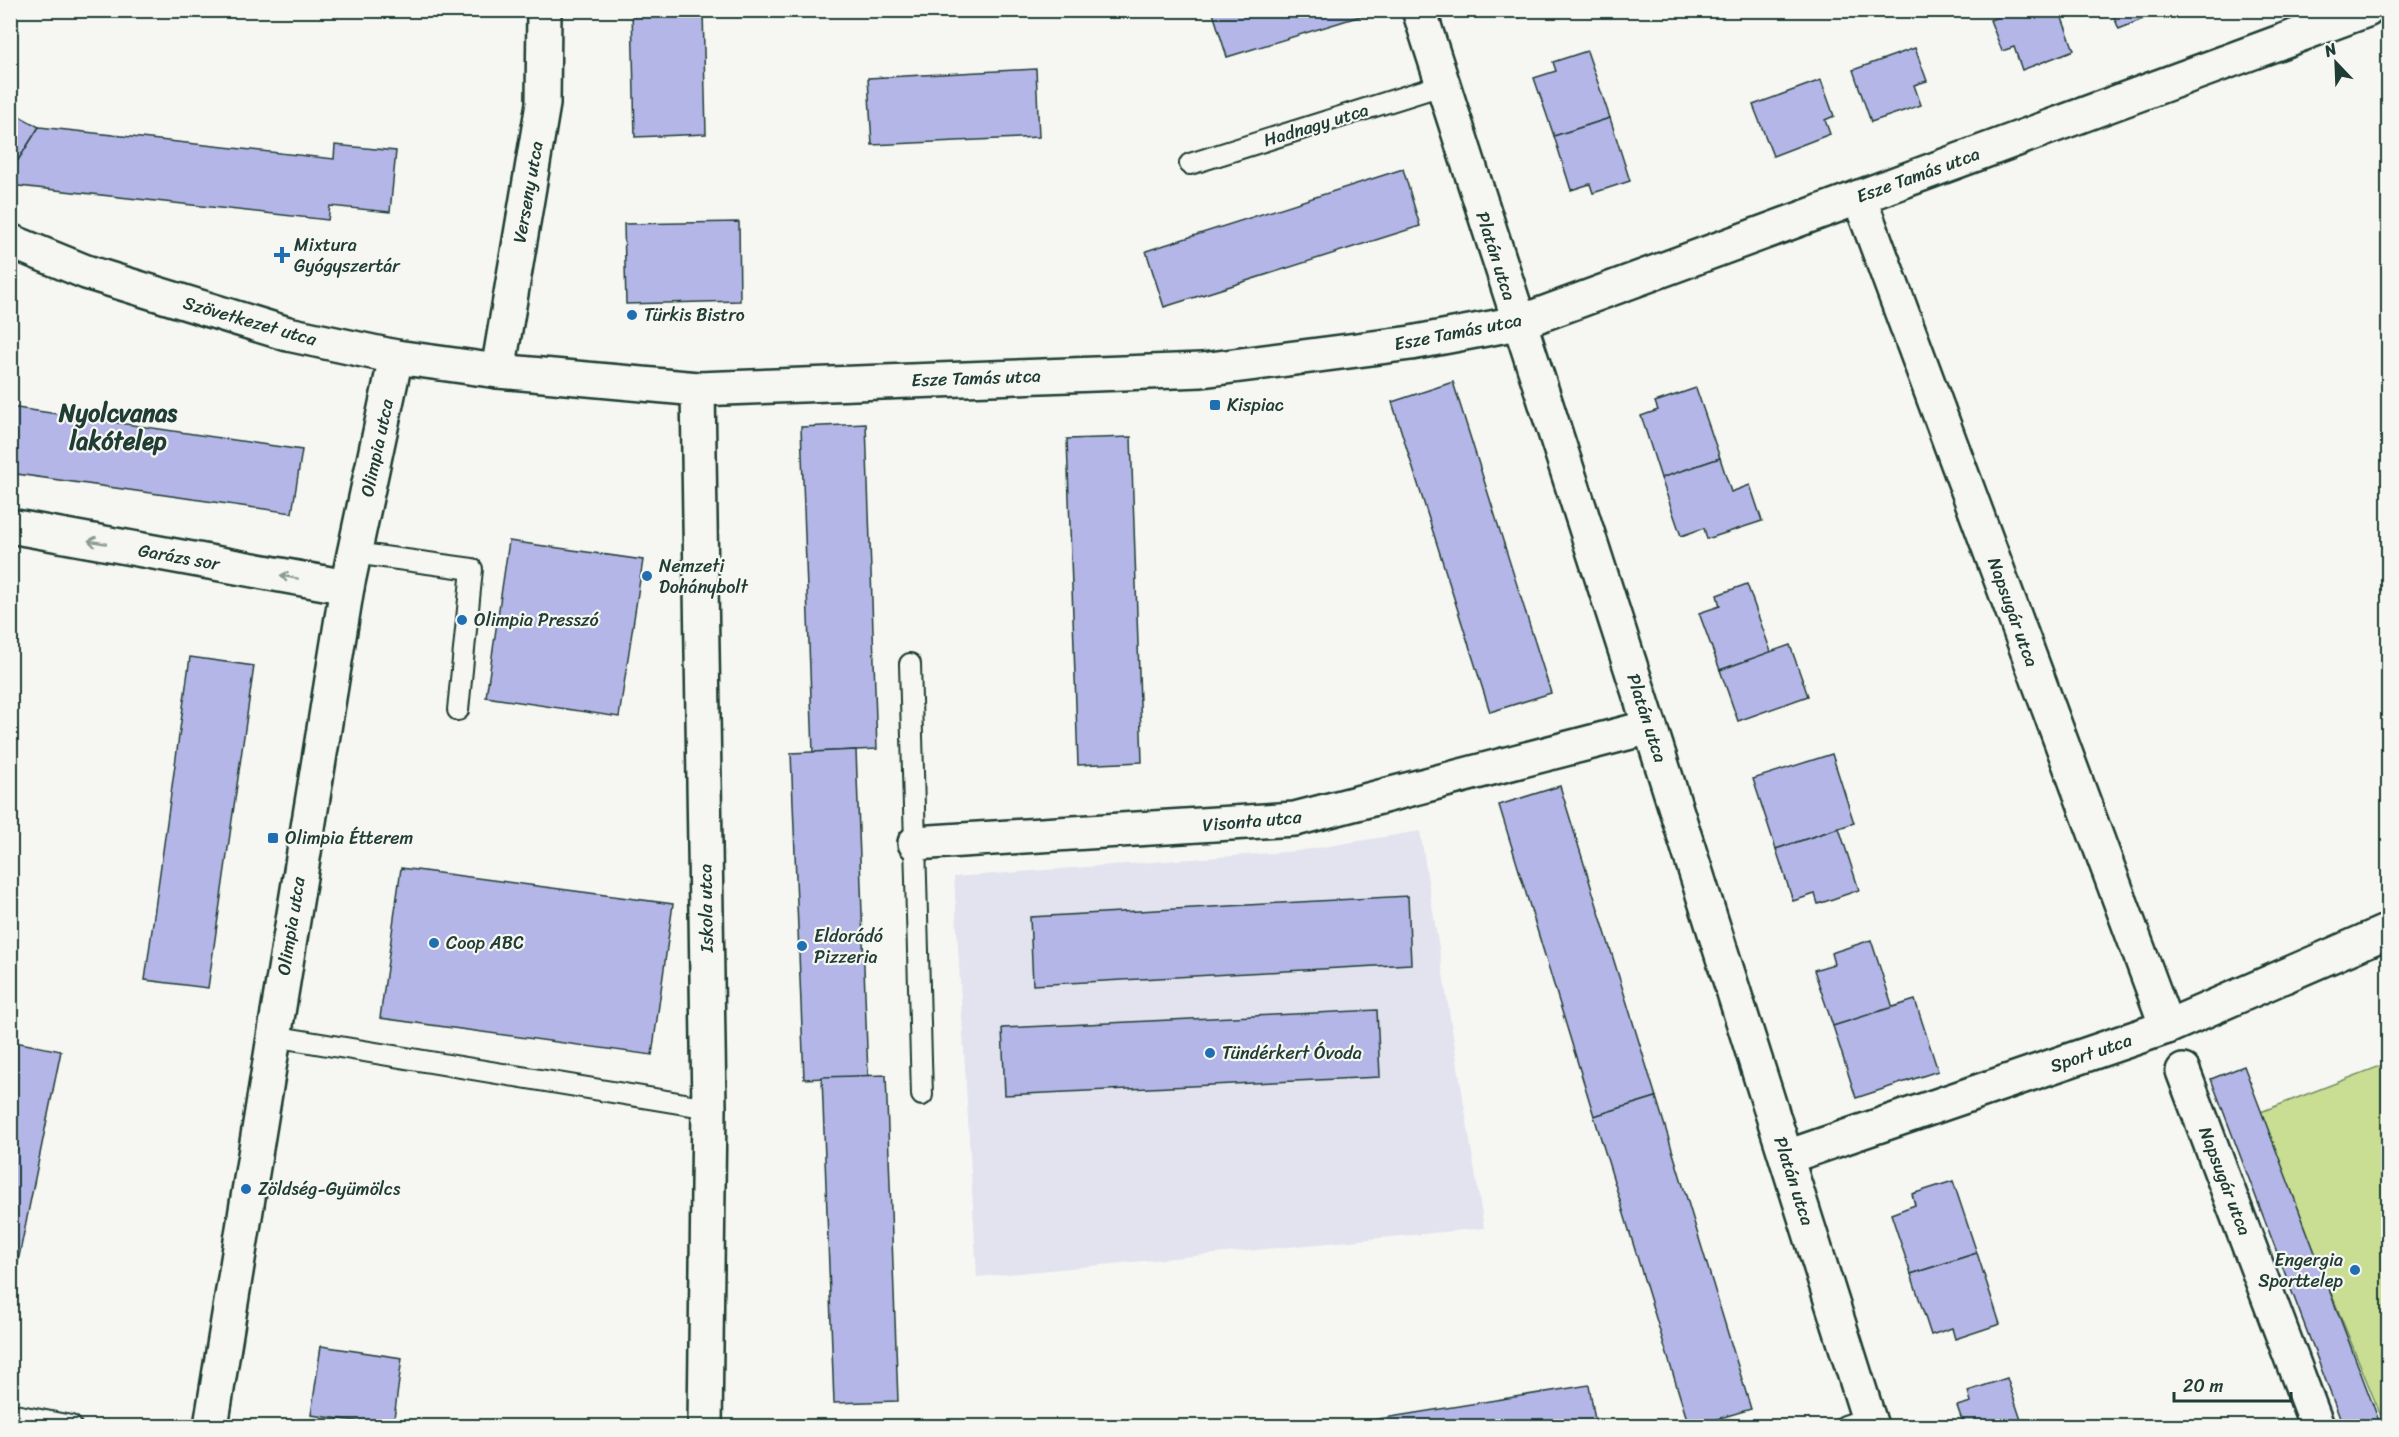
<svg xmlns="http://www.w3.org/2000/svg" width="2399" height="1437" viewBox="0 0 2399 1437" font-family="Sriracha,sans-serif">
<style>
.built{fill:#e2e3ef}
.green{fill:#c9de93;stroke:#748e64;stroke-width:1.5}
.building{fill:#b3b6e7;stroke:#1f3d34;stroke-width:1.5}
.lines{fill:none;stroke-linecap:round;stroke-linejoin:round}
.lane-casing{stroke:#1f3d34;stroke-width:24}
.street-casing{stroke:#1f3d34;stroke-width:38}
.secondary-casing{stroke:#1f3d34;stroke-width:38}
.lane{stroke:#f6f6f2;stroke-width:20}
.street{stroke:#f6f6f2;stroke-width:33}
.secondary{stroke:#f6f6f2;stroke-width:33}
.oneway{stroke:#8a9a93}
.poi-dot{fill:#1f6fb2;stroke:#f6f6f2;stroke-width:2}
.labels{text-anchor:middle;stroke-width:4.5;stroke-linejoin:round;paint-order:stroke}
.street-label{font-size:18px;fill:#1f3d34;stroke:#f6f6f2}
.poi-label{font-size:18px;fill:#1f3d34;stroke:#f6f6f2;text-anchor:start}
.district-label{font-size:24px;font-weight:bold;fill:#1f3d34;stroke:#f6f6f2}
</style>
<rect width="100%" height="100%" fill="#f6f6f2"/>
<filter id="ink" filterUnits="userSpaceOnUse"><feTurbulence type="fractalNoise" baseFrequency=".0167" numOctaves="2"/><feDisplacementMap in="SourceGraphic" scale="12" xChannelSelector="R" yChannelSelector="G"/><feConvolveMatrix kernelMatrix="1 2 1 2 8 2 1 2 1" color-interpolation-filters="sRGB"/></filter>
<g filter="url(#ink)">
<!-- built -->
<polygon class="built" points="1420,831 1484,1228 977,1277 954,877 1298,851"/>
<!-- green -->
<polygon class="green" points="2388,1063 2388,1426 2385,1426 2258,1113"/>
<!-- building -->
<g class="building">
<polygon points="632,10 703,10 706,134 635,137"/>
<polygon points="1212,10 1362,10 1364,15 1227,57"/>
<polygon points="1517,10 1544,10 1519,18"/>
<polygon points="1999,10 2059,10 2074,50 2022,70 2014,47 2002,51 1990,20 2001,16"/>
<polygon points="2111,10 2164,10 2119,29"/>
<polygon points="1915,48 1927,81 1914,85 1921,105 1871,122 1853,70"/>
<polygon points="1587,51 1610,118 1554,136 1534,78 1556,71 1553,62"/>
<polygon points="1036,69 1039,137 872,145 868,78"/>
<polygon points="1821,80 1834,116 1825,120 1830,134 1773,156 1753,105"/>
<polygon points="10,111 39,127 10,173"/>
<polygon points="1610,118 1630,181 1593,193 1590,184 1571,190 1554,136"/>
<polygon points="39,127 334,159 335,145 396,151 390,212 330,206 328,220 10,185 10,173"/>
<polygon points="1403,169 1420,226 1164,307 1146,251"/>
<polygon points="739,222 740,301 626,304 624,224"/>
<polygon points="1453,382 1551,693 1490,712 1392,402"/>
<polygon points="1696,388 1720,458 1661,478 1641,416 1658,410 1655,402"/>
<polygon points="10,407 302,450 292,513 10,473"/>
<polygon points="866,424 877,749 813,752 801,427"/>
<polygon points="1131,437 1142,762 1078,765 1067,439"/>
<polygon points="1720,458 1731,492 1750,485 1762,521 1707,539 1704,528 1681,536 1661,478"/>
<polygon points="509,541 643,560 619,717 486,697"/>
<polygon points="1747,584 1771,652 1720,670 1699,613 1720,606 1717,595"/>
<polygon points="1790,645 1808,696 1738,721 1720,670"/>
<polygon points="190,657 254,666 208,988 145,980"/>
<polygon points="856,750 868,1076 804,1079 791,753"/>
<polygon points="1832,754 1854,823 1776,849 1753,779"/>
<polygon points="1560,786 1656,1097 1594,1116 1499,805"/>
<polygon points="1839,828 1859,890 1818,904 1815,894 1793,901 1776,849"/>
<polygon points="401,868 673,904 652,1055 380,1018"/>
<polygon points="1408,896 1411,964 1033,985 1030,917"/>
<polygon points="1871,940 1893,1008 1833,1026 1814,970 1834,964 1831,953"/>
<polygon points="1915,1000 1938,1071 1856,1098 1833,1026"/>
<polygon points="1377,1010 1380,1077 1005,1095 1002,1028"/>
<polygon points="10,1041 61,1051 10,1301"/>
<polygon points="2244,1066 2381,1426 2343,1426 2211,1079"/>
<polygon points="886,1075 898,1401 834,1403 822,1077"/>
<polygon points="1656,1097 1751,1409 1693,1426 1689,1426 1594,1116"/>
<polygon points="1953,1181 1977,1253 1911,1274 1891,1214 1915,1205 1912,1194"/>
<polygon points="1977,1253 2000,1324 1955,1339 1952,1328 1931,1335 1911,1274"/>
<polygon points="321,1346 402,1358 393,1426 311,1415"/>
<polygon points="2007,1378 2023,1426 1964,1426 1957,1406 1971,1402 1968,1391"/>
<polygon points="1589,1385 1596,1426 1335,1426"/>
</g>
<g class="lines">
<!-- lane casing -->
<g class="lane-casing">
<g id="lane">
<polyline points="1190,164 1442,85"/>
<polyline points="354,553 472,569 458,710"/>
<polyline points="910,664 922,1095"/>
<polyline points="273,1036 709,1108"/>
<polyline points="10,1414 71,1426"/>
<polyline points="1845,1426 1869,1418"/>
</g>
</g>
<!-- street casing -->
<g class="street-casing">
<g id="street">
<polyline points="1859,197 2167,1027"/>
<polyline points="498,371 543,104 544,10"/>
<polyline points="698,389 709,1108 705,1426"/>
<polyline points="10,526 347,587"/>
<polyline points="915,843 1295,819 1650,727"/>
<polyline points="2183,1071 2317,1426"/>
<polyline points="1787,1157 2167,1027 2388,931"/>
<polyline points="211,1426 347,587 396,357"/>
</g>
</g>
<!-- secondary casing -->
<g class="secondary-casing">
<g id="secondary">
<polyline points="1419,10 1650,727 1871,1426"/>
<polyline points="10,241 86,272 288,334 396,357 498,371 698,389 1202,370 1411,343 1518,323 2367,10"/>
</g>
</g>
<!-- lane -->
<use href="#lane" class="lane"/>
<!-- street -->
<use href="#street" class="street"/>
<!-- secondary -->
<use href="#secondary" class="secondary"/>
</g>
<!-- one-way arrows -->
<defs><path id="oneway-shaft" d="M-6 0H5M1.5-3L5.5 0L1.5 3" fill="none" stroke-width="1.6" stroke-linecap="round" stroke-linejoin="round" transform="scale(1.5)"/></defs>
<g class="oneway">
<use href="#oneway-shaft" transform="translate(97 542) rotate(-170)"/>
<use href="#oneway-shaft" transform="translate(289 577) rotate(-170)"/>
</g>
</g>
<!-- markers -->
<g class="poi-dot">
<path d="M279 246h6v6h6v6h-6v6h-6v-6h-6v-6h6z"/>
<circle cx="632" cy="315" r="6"/>
<rect x="1209" y="399" width="12" height="12" rx="3"/>
<circle cx="647" cy="576" r="6"/>
<circle cx="462" cy="620" r="6"/>
<rect x="267" y="832" width="12" height="12" rx="3"/>
<circle cx="434" cy="943" r="6"/>
<circle cx="802" cy="946" r="6"/>
<circle cx="1210" cy="1053" r="6"/>
<circle cx="246" cy="1189" r="6"/>
<circle cx="2355" cy="1270" r="6"/>
</g>
<g class="labels">
<!-- street labels -->
<g class="street-label">
<text transform="translate(1316 125) rotate(-17)" y="6">Hadnagy utca</text>
<text transform="translate(1918 175) rotate(-20)" y="6">Esze Tamás utca</text>
<text transform="translate(528 192) rotate(-80)" y="6">Verseny utca</text>
<text transform="translate(1496 256) rotate(72)" y="6">Platán utca</text>
<text transform="translate(250 321) rotate(16)" y="6">Szövetkezet utca</text>
<text transform="translate(1458 332) rotate(-11)" y="6">Esze Tamás utca</text>
<text transform="translate(976 378) rotate(-2)" y="6">Esze Tamás utca</text>
<text transform="translate(377 448) rotate(-78)" y="6">Olimpia utca</text>
<text transform="translate(179 557) rotate(10)" y="6">Garázs sor</text>
<text transform="translate(2013 612) rotate(70)" y="6">Napsugár utca</text>
<text transform="translate(1647 718) rotate(72)" y="6">Platán utca</text>
<text transform="translate(1252 821) rotate(-5)" y="6">Visonta utca</text>
<text transform="translate(706 908) rotate(-91)" y="6">Iskola utca</text>
<text transform="translate(291 926) rotate(-81)" y="6">Olimpia utca</text>
<text transform="translate(2091 1053) rotate(-19)" y="6">Sport utca</text>
<text transform="translate(1794 1181) rotate(72)" y="6">Platán utca</text>
<text transform="translate(2225 1181) rotate(69)" y="6">Napsugár utca</text>
</g>
<!-- poi labels -->
<g class="poi-label">
<text x="294" y="251">Mixtura<tspan x="294" dy="21">Gyógyszertár</tspan></text>
<text x="644" y="321">Türkis Bistro</text>
<text x="1227" y="411">Kispiac</text>
<text x="659" y="572">Nemzeti<tspan x="659" dy="21">Dohánybolt</tspan></text>
<text x="474" y="626">Olimpia Presszó</text>
<text x="285" y="844">Olimpia Étterem</text>
<text x="814" y="942">Eldorádó<tspan x="814" dy="21">Pizzeria</tspan></text>
<text x="446" y="949">Coop ABC</text>
<text x="1222" y="1059">Tündérkert Óvoda</text>
<text x="258" y="1195">Zöldség-Gyümölcs</text>
<text x="2343" y="1266" text-anchor="end">Engergia<tspan x="2343" dy="21">Sporttelep</tspan></text>
</g>
<!-- district labels -->
<g class="district-label">
<text x="118" y="421">Nyolcvanas<tspan x="118" dy="28">lakótelep</tspan></text>
</g>
</g>
<!-- margin -->
<rect width="2399" height="1437" fill="none" stroke="#f6f6f2" stroke-width="36"/>
<rect x="18" y="18" width="2363" height="1401" fill="none" stroke="#1f3d34" stroke-width="2" filter="url(#ink)"/>
<!-- north arrow -->
<g transform="translate(2336 63) rotate(337)" stroke="#f6f6f2" stroke-width="4.5" paint-order="stroke">
<path d="M0-4.5L10 22L0 15L-10 22Z" fill="#1f3d34"/>
<text y="-9" font-size="16" font-weight="bold" text-anchor="middle" fill="#1f3d34">N</text>
</g>
<!-- scale -->
<path d="M2174 1392v9h117v-9" fill="none" stroke="#1f3d34" stroke-width="3"/>
<text x="2183" y="1392" font-size="18" fill="#1f3d34" stroke="#f6f6f2" stroke-width="4.5" paint-order="stroke">20 m</text>
</svg>
